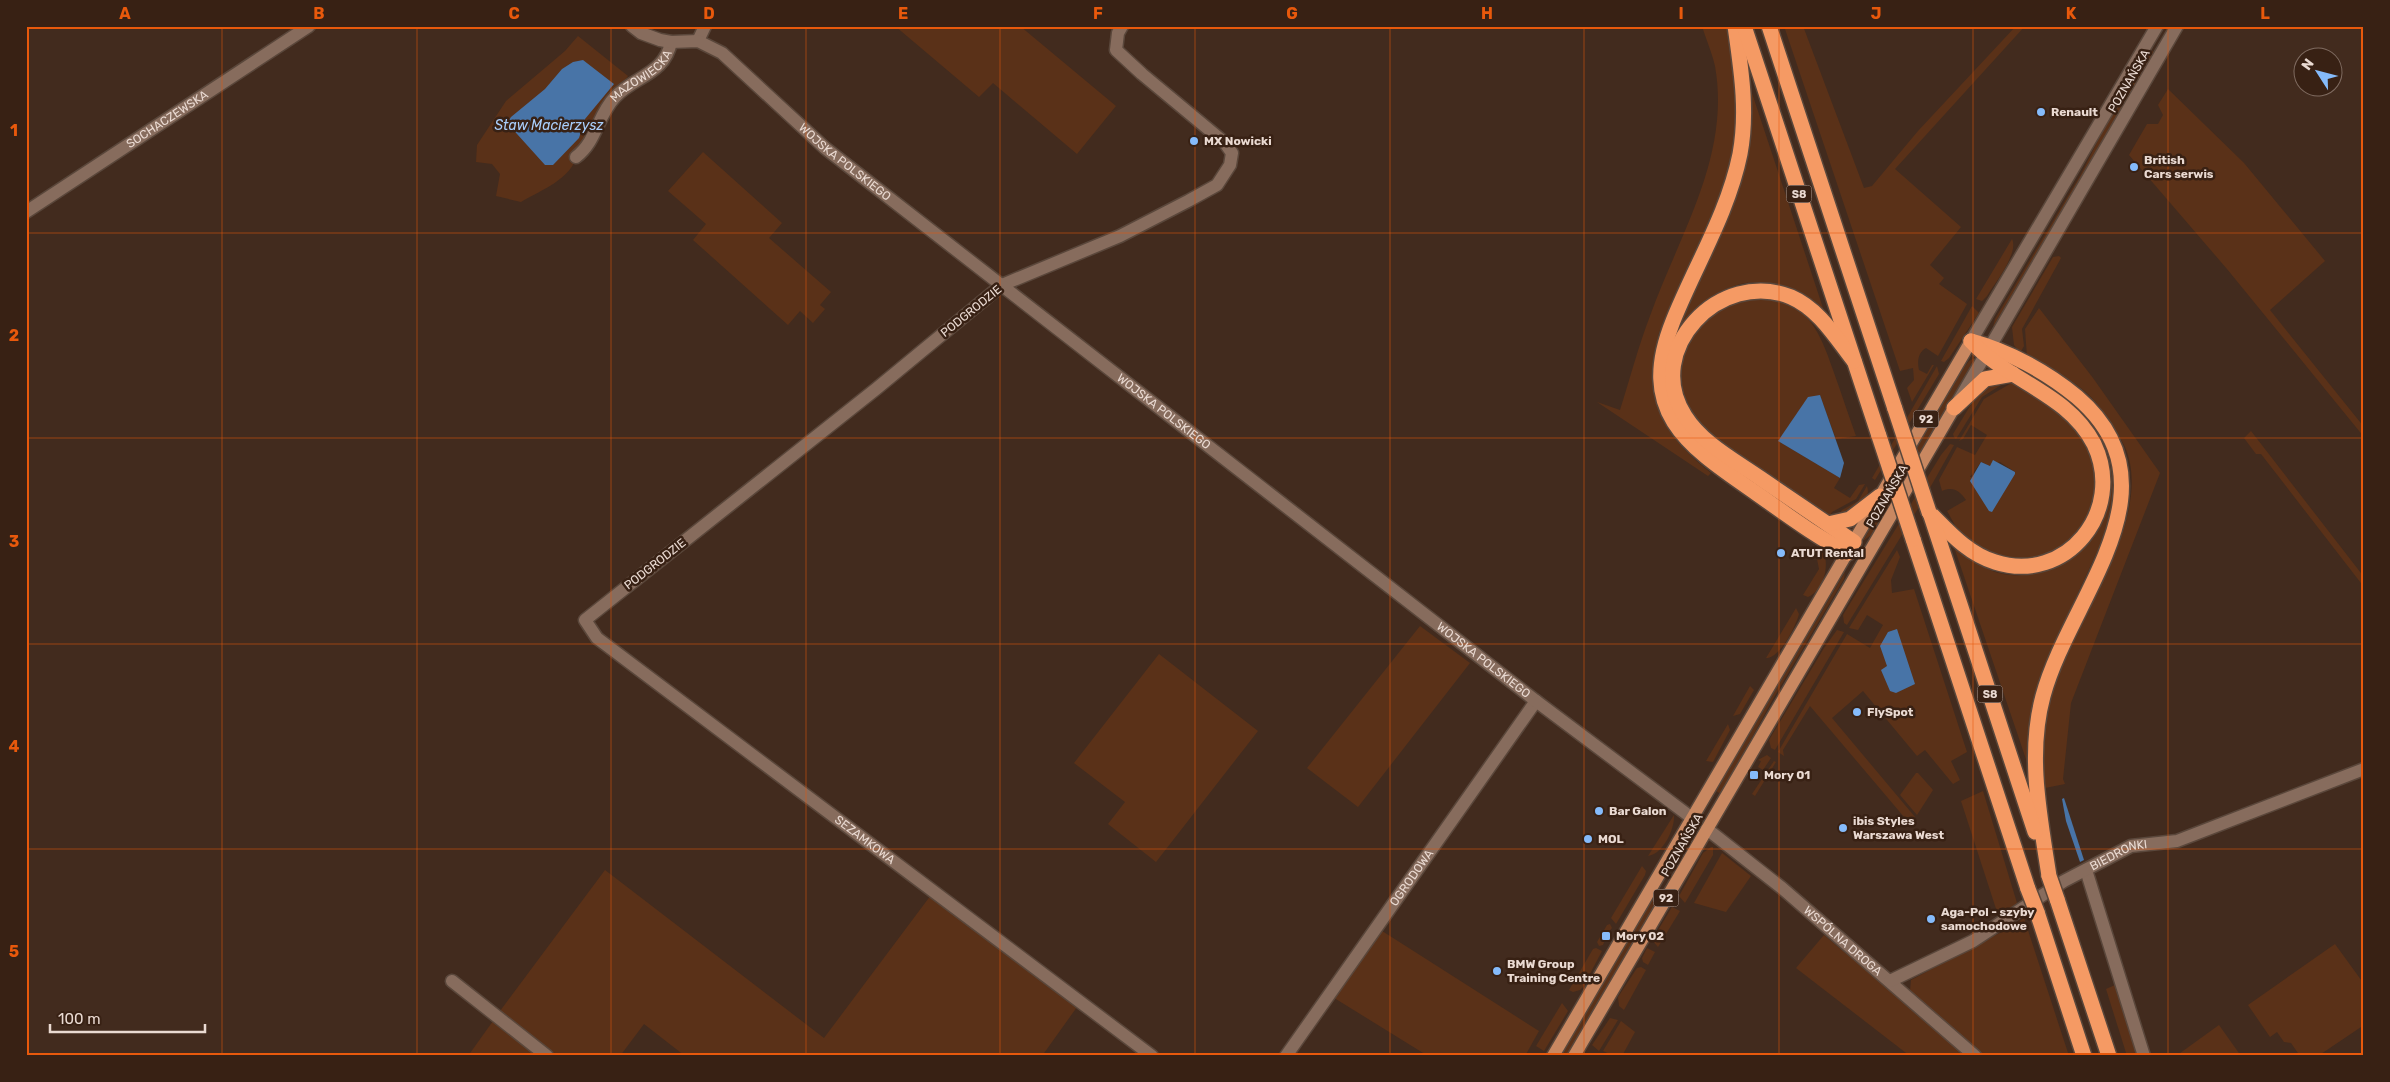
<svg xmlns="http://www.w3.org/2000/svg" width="2390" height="1082" viewBox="0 0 2390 1082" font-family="Rubik,sans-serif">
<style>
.green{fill:#5a3118;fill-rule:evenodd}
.water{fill:#4874a7}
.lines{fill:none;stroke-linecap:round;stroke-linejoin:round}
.minor-casing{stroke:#5a473b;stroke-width:15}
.tertiary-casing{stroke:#5a473b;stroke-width:15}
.secondary-casing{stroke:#5a473b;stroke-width:15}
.primary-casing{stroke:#5a473b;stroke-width:15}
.motorway-casing{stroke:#5a473b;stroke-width:18}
.minor{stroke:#876c5d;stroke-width:12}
.tertiary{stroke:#876c5d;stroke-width:12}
.secondary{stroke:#876c5d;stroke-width:12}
.primary{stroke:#c98861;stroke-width:12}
.motorway{stroke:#f59a64;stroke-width:15}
.motorway-bridge-casing{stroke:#5a473b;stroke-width:18;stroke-linecap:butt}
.motorway-bridge{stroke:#f59a64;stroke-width:15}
.grid{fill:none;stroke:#e8590c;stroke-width:1;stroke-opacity:0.55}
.poi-dot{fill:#85bbfb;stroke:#382114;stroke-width:2}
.labels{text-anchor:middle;stroke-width:5;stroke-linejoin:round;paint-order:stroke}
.shield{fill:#382114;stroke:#b5a299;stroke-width:1}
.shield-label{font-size:11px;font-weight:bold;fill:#eadad2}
.street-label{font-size:12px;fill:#eadad2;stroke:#382114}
.poi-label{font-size:12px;font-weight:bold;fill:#eadad2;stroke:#382114;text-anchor:start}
.water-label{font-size:14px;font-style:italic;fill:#a9cefb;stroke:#382114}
.neatline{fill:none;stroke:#e8590c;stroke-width:2}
.grid-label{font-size:16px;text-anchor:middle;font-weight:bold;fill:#e8590c}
</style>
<rect width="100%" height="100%" fill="#422b1e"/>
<!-- green -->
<g class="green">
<polygon points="895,26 1020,26 1116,106 1077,154 993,83 979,97"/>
<path d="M1702,26H1726L1737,72L1736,140L1723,189L1659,333C1643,396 1660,433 1711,473L1708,476L1597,402L1620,410C1630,379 1638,347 1650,316C1679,235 1731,156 1715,66C1712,53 1706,39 1702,26Z"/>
<path d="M1784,26H1803L1864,188L1872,186L1918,131L2016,26H2025L1895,169L1961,227L1930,265L1944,278L1939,284L1967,304L1938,356L1926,348C1918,352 1917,362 1919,370L1927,374L1932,365H1934L1912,402L1907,388L1914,380L1913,368L1900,371Z"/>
<path d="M578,36L628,76L578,154C570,180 543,189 521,202L496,196L500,174L492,164L476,162L477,145L506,101L565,51Z"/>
<polygon points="2149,50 2156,53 1993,327 1995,319 2081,174 2109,119"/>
<path d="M1750,87L1826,317C1808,307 1788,292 1768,285C1733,273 1696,307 1677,333C1703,271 1744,191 1752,125C1753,113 1750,99 1750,87Z"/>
<polygon points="2168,89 2244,163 2325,261 2270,310 2364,427 2364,437 2227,269 2129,155 2147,124 2158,124 2163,115 2158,105"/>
<polygon points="703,152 782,223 769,238 831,292 820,305 825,309 813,323 800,311 788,325 693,240 706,224 668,191"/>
<path d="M2012,239C2019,253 1995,283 1987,296L1982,301L1976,299Z"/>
<polygon points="2059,256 2061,258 2022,329 2024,346 2020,353 2014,345 2012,327 2053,257"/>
<path d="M1741,298C1801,297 1815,317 1833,370C1841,392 1848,414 1856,436L1836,439L1820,395L1778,441L1840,478L1834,488L1850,498L1859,485L1865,484L1856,499L1832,512L1829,517L1708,433C1683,404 1670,374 1691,338C1694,332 1698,323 1704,319C1715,311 1729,305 1741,298Z"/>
<polygon points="1972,306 1979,313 1949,358 1944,362 1941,361"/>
<path d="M2039,308L2093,378L2160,473L2071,703L2063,779L2065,784L2045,788C2041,757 2042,725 2050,694C2071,624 2156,520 2125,447C2122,440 2117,434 2113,427C2105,414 2095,399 2082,389C2066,376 2045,367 2027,357L2025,329Z"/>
<polygon points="1975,358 1875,532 1863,541 1962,370 1969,361"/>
<polygon points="1937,366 1939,374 1875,480 1872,478"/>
<polygon points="2005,379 2001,385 1982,397 1956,439 1954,437 1953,434 1978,393 1981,389"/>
<path d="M2015,381C2037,397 2069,412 2083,436C2115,492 2083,564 2014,559C1997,557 1979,552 1965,540C1958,533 1952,519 1947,511L1966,500C1960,491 1953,486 1942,491L1939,480L1957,447L1975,455L1987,435L1971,425L1963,439L1959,441L1984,399ZM1981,462L1990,466L2000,462L2015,472V474L1970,477Z"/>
<polygon points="2251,431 2364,577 2364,587 2261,454 2256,454 2244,438"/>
<polygon points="1950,444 1954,445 1922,502 1847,625 1844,623 1843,615 1941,455"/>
<path d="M2112,467L2114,506L2103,539L2065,621L2040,681L2033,717L2030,771L1953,544C1963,551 1973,561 1984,567C2019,587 2076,569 2095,533C2106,512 2110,490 2112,467Z"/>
<path d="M1867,486C1873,505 1848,512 1836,518L1842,510L1858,501Z"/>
<path d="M1818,544C1833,558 1825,590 1808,597L1803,595L1819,569L1815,549Z"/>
<polygon points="1897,550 1900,557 1891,580 1892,593 1914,589 1967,752 1951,761 1960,780 1953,784 1925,750 1917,756 1863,691 1832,718 1915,817 1910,824 1810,706 1783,750 1784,756 1778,752 1847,634 1870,648 1883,625 1867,615 1858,630 1849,628"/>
<polygon points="1845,572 1844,579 1773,699 1721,794 1716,791"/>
<path d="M1796,608L1799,614C1796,626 1780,658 1766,658Z"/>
<polygon points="1420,626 1470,663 1358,807 1307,768"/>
<polygon points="1837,630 1844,632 1775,750 1771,748 1769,740 1824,648"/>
<polygon points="1159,654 1258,731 1156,862 1108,824 1125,802 1074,763"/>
<polygon points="1750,686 1754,690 1740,714 1733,716"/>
<polygon points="1728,724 1730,730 1713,762 1706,761"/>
<polygon points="1767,755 1771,758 1763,770 1758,767 1761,761 1758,760"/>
<polygon points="1774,761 1776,762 1755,796 1752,794"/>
<polygon points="1916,773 1918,773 1933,790 1917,815 1900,795"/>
<polygon points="1983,791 2017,903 1999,918 1961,801"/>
<path d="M1674,815C1675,829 1663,854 1648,856Z"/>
<polygon points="1711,847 1713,847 1713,855 1685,903 1679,896 1703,853"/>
<polygon points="1722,853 1751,876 1726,912 1694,903"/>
<polygon points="1642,866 1646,871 1645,875 1616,924 1611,918"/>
<polygon points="605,870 824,1038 931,895 1077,1007 1042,1056 685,1056 644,1024 620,1056 558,1056 500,1011"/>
<polygon points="1655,894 1661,897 1568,1056 1560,1056"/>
<polygon points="1672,907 1680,911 1658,947 1652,940"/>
<polygon points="2024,918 2069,1056 1984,1056 1910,991 1911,980 2011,927"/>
<polygon points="1607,925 1610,924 1612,928 1603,938 1605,940 1603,945 1599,946 1597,942"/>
<polygon points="1379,929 1539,1031 1525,1056 1428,1056 1331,996"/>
<polygon points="1824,935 1956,1046 1961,1056 1910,1056 1796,968"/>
<polygon points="2335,944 2364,984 2364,1025 2318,1056 2300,1056 2291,1043 2284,1042 2277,1032 2270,1037 2248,1005"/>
<polygon points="1596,948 1602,951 1583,987 1580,990 1573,992 1569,990 1593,949"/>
<polygon points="1647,948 1655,952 1648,965 1643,962 1642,958"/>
<polygon points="1641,967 1646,970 1624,1010 1619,1006 1618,997 1637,968"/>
<polygon points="2115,985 2138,1056 2127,1056 2106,989"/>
<polygon points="1562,1003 1568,1011 1544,1051 1536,1046"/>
<polygon points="1610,1018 1618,1020 1599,1051 1592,1045"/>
<polygon points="493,1021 537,1056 468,1056"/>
<polygon points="1621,1021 1635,1032 1622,1056 1614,1056 1603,1051"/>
<polygon points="2219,1025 2241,1056 2176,1056"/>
</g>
<!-- water -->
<g class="water">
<polygon points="583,60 614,84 585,119 579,138 553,165 545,165 507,123 511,117 545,89 562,69 573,62"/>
<polygon points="1820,395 1844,463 1840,478 1778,441 1808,397"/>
<polygon points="1993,460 2015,472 2015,474 1992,512 1989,511 1970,481 1981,462 1990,466"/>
<polygon points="1897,629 1915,684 1896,693 1890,691 1881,670 1887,666 1880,646 1888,632"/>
<polygon points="2064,798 2084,860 2080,862 2066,821 2062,799"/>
</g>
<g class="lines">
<!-- minor casing -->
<g class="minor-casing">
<g id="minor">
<path id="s1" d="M1122,26L1118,33L1116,50L1142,74L1225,143L1232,153L1230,165L1217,185L1188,201L1120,236L1002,285L876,389L585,620L597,638L1152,1056"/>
<polyline points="698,41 705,26"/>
<path id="s2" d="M576,157C597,141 597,116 615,97C635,76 665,74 671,42"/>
<path id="s3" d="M1707,829L1782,888L1975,1056"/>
<polyline points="2086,870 2144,1056"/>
<polyline points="452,981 547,1056"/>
<path id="s4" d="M1890,981L1973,941L2064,881L2131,846L2177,841L2364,769"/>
<path id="s5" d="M1286,1056L1536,701"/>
</g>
</g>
<!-- tertiary casing -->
<g class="tertiary-casing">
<g id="tertiary">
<path id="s6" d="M632,26L641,33L660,40L671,42L698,41L722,53L825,148L1536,701L1692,818"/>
<path id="s7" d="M26,212L309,26"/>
</g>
</g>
<!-- secondary casing -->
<g class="secondary-casing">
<g id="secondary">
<polyline points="1971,341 2157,26"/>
<polyline points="1959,400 2177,26"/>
</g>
</g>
<!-- primary casing -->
<g class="primary-casing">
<g id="primary">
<polyline points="1553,1056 1971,341"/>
<polyline points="1574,1056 1954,408"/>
</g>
</g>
<!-- motorway casing -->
<g class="motorway-casing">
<g id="motorway">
<path d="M1735,26C1741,69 1748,111 1740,154C1728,213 1695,266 1673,321C1636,413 1688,446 1756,493C1786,514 1815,536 1848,553"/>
<polyline points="1744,26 1879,436"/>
<polyline points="1769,26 1895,409"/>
<path d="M1971,341C2008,351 2047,372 2077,397C2183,488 2070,596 2043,696C2027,755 2040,817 2049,876"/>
<path d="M1854,361C1836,338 1819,309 1791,297C1720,268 1642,350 1685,416C1702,443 1734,460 1760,478C1791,499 1823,521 1854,542"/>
<polyline points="1954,408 1985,379 2013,374"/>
<path d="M1929,512C1949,532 1968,554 1995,562C2066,585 2126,511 2094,444C2068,393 2007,381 1971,341"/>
<polyline points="1931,516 2035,832"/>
<polyline points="1828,524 1850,519 1880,496"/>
<polyline points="1913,539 2028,889"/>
<polyline points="2057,899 2109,1056"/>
<polyline points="2037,912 2084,1056"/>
</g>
</g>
<!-- minor -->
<use href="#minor" class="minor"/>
<!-- tertiary -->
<use href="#tertiary" class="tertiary"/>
<!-- secondary -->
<use href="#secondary" class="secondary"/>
<!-- primary -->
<use href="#primary" class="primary"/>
<!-- motorway -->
<use href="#motorway" class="motorway"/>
<!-- motorway-bridge casing -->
<g class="motorway-bridge-casing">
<g id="motorway-bridge">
<polyline points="1895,409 1929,512"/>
<polyline points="1879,436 1913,539"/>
<polyline points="2049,876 2057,899"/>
<polyline points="2028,889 2037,912"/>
</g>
</g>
<!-- motorway-bridge -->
<use href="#motorway-bridge" class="motorway-bridge"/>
</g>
<!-- grid -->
<path class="grid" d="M222,26V1056M417,26V1056M611,26V1056M806,26V1056M1000,26V1056M1195,26V1056M1390,26V1056M1584,26V1056M1779,26V1056M1973,26V1056M2168,26V1056M26,233H2364M26,438H2364M26,644H2364M26,849H2364"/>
<!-- markers -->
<g class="poi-dot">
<circle cx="2041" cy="112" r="5"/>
<circle cx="1194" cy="141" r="5"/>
<circle cx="2134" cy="167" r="5"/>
<circle cx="1781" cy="553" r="5"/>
<circle cx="1857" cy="712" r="5"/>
<rect x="1749" y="770" width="10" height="10" rx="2.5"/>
<circle cx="1599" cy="811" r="5"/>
<circle cx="1843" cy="828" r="5"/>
<circle cx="1588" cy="839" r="5"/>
<circle cx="1931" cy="919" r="5"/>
<rect x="1601" y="931" width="10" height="10" rx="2.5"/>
<circle cx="1497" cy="971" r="5"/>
</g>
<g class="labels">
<!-- shield labels -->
<g class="shield">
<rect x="1786.5" y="185.5" width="25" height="17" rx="4"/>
<rect x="1913.5" y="410.5" width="25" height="17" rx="4"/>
<rect x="1977.5" y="685.5" width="25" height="17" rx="4"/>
<rect x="1653.5" y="889.5" width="25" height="17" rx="4"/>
</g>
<g class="shield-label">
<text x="1799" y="198">S8</text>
<text x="1926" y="423">92</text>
<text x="1990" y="698">S8</text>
<text x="1666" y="902">92</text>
</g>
<!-- street labels -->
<g class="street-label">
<text dy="4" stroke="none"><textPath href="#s2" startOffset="106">MAZOWIECKA</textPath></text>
<text transform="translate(2129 81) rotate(-60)" y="4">POZNAŃSKA</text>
<text dy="4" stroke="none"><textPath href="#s7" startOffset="169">SOCHACZEWSKA</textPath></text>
<text dy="4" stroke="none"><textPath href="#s6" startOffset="261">WOJSKA POLSKIEGO</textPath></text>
<text transform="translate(971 311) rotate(-39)" y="4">PODGRODZIE</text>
<text dy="4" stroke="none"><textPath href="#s6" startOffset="666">WOJSKA POLSKIEGO</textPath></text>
<text transform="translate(1887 496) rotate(-60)" y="4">POZNAŃSKA</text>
<text transform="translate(655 564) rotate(-38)" y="4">PODGRODZIE</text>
<text dy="4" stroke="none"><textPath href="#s6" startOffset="1071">WOJSKA POLSKIEGO</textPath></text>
<text dy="4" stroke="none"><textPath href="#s1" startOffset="1346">SEZAMKOWA</textPath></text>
<text transform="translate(1682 845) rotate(-60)" y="4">POZNAŃSKA</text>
<text dy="4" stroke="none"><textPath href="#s4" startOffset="262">BIEDRONKI</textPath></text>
<text dy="4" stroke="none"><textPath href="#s5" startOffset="218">OGRODOWA</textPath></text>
<text dy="4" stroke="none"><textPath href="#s3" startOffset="176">WSPÓLNA DROGA</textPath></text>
</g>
<!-- poi labels -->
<g class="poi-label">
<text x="2051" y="116">Renault</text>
<text x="1204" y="145">MX Nowicki</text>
<text x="2144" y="164">British<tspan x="2144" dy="14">Cars serwis</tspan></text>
<text x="1791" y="557">ATUT Rental</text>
<text x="1867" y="716">FlySpot</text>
<text x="1764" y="779">Mory 01</text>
<text x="1609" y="815">Bar Galon</text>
<text x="1853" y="825">ibis Styles<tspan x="1853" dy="14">Warszawa West</tspan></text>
<text x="1598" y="843">MOL</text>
<text x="1941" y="916">Aga-Pol - szyby<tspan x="1941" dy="14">samochodowe</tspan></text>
<text x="1616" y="940">Mory 02</text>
<text x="1507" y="968">BMW Group<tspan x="1507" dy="14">Training Centre</tspan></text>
</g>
<!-- water labels -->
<g class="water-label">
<text x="549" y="130">Staw Macierzysz</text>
</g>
</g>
<!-- border -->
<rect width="2390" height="1082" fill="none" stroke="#382114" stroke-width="55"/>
<!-- north arrow -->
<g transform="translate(2318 72) rotate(306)"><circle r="24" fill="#382114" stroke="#7f6b60"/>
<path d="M0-4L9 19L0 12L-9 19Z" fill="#85bbfb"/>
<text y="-8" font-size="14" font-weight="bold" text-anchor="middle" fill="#eadad2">N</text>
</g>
<!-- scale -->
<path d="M50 1024v8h155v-8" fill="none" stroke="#eadad2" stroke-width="2.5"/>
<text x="58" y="1024" font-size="15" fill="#eadad2" stroke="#382114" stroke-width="4" paint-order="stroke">100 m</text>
<rect x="28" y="28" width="2334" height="1026" class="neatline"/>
<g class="grid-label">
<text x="125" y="19">A</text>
<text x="319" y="19">B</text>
<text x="514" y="19">C</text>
<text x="709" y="19">D</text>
<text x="903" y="19">E</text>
<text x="1098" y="19">F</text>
<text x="1292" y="19">G</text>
<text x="1487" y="19">H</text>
<text x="1681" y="19">I</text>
<text x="1876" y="19">J</text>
<text x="2071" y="19">K</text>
<text x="2265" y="19">L</text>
<text x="14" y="136">1</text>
<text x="14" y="341">2</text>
<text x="14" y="547">3</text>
<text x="14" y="752">4</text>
<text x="14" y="957">5</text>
</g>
</svg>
